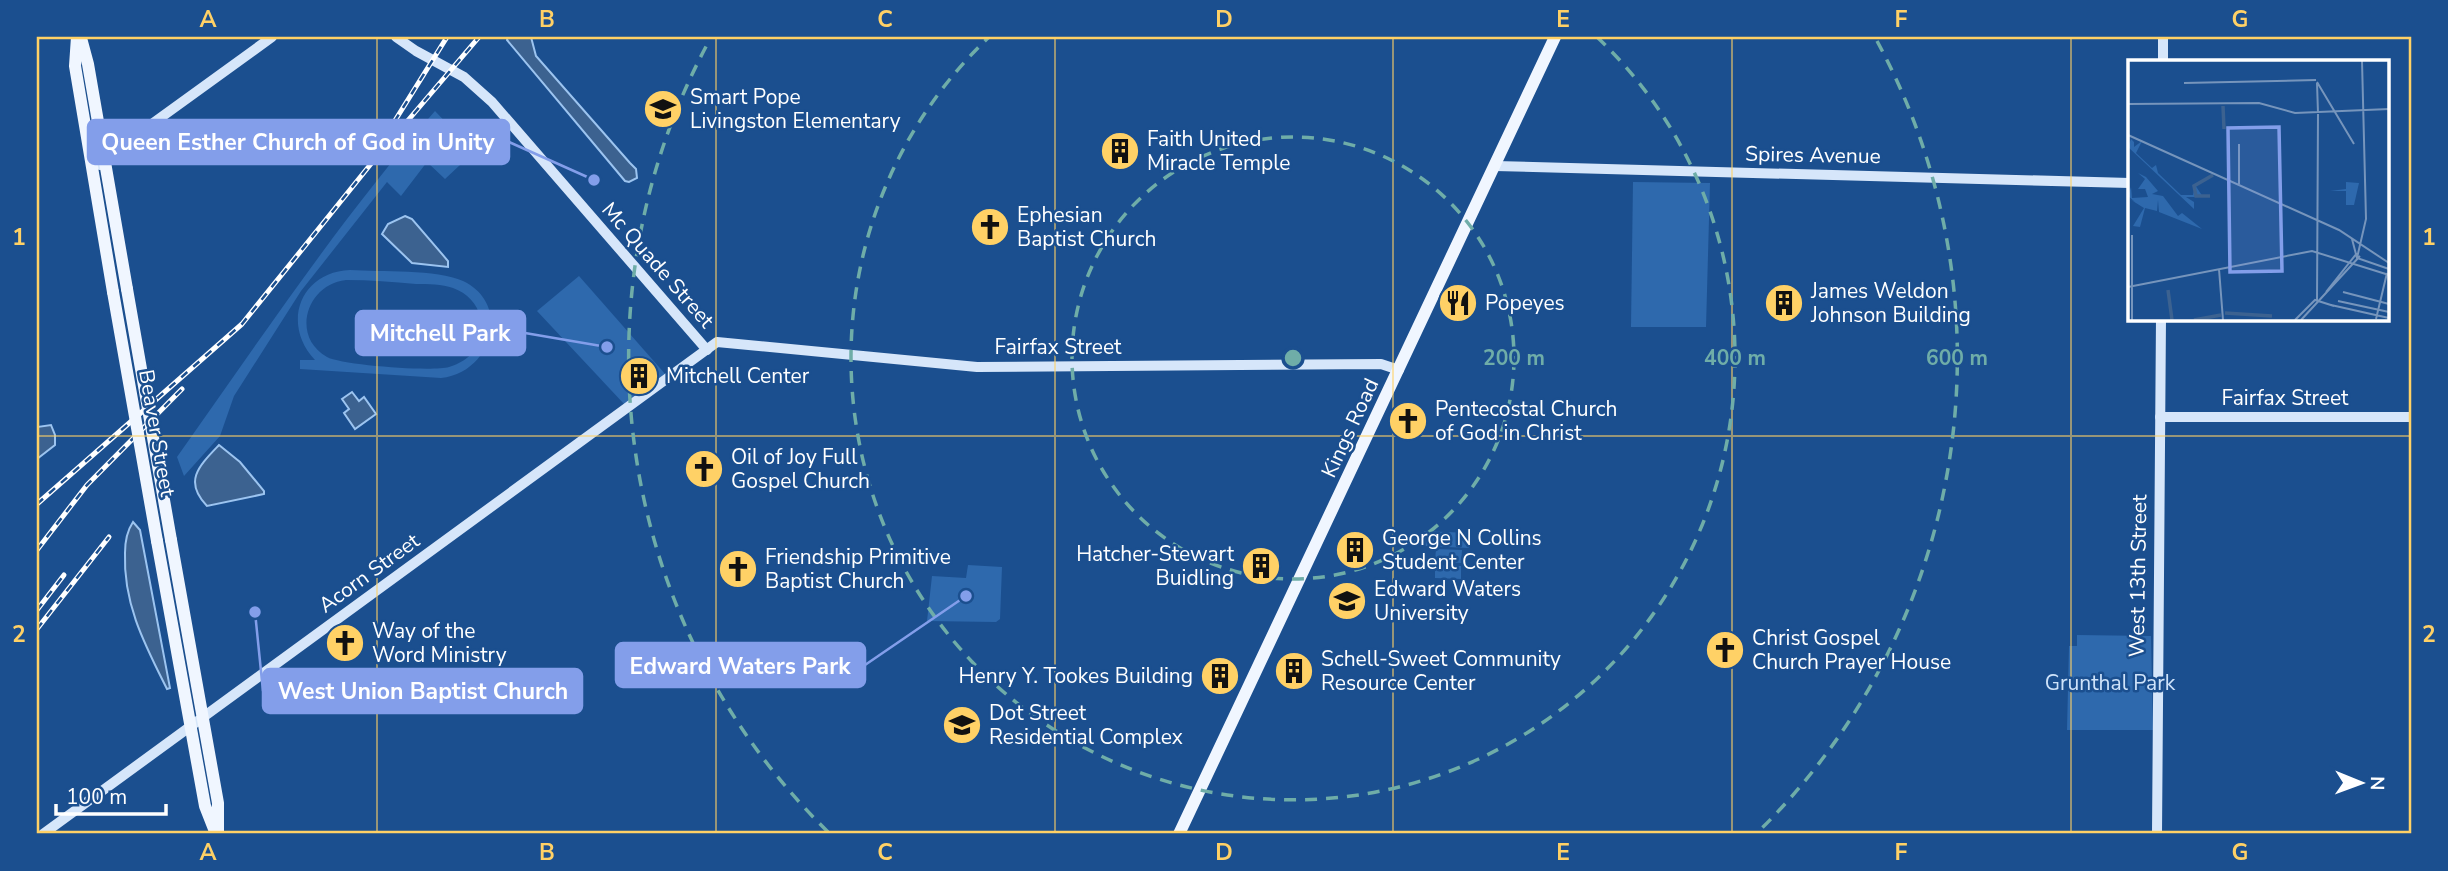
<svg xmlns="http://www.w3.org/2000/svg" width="2448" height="871" viewBox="0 0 2448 871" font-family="'Nunito Sans',sans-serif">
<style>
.green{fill:#2e69ad;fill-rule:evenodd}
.water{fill:#3c6290;stroke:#9cc4f0;stroke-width:2}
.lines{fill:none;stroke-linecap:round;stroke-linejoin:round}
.secondary{stroke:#d6e6fa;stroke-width:10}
.primary{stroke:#f0f6ff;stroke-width:12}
.rail-casing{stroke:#fff;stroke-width:5}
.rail{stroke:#1b4f8f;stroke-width:2.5;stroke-dasharray:8;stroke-linecap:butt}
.primary-bridge{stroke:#f0f6ff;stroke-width:12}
.grid{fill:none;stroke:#ffd166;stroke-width:2;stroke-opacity:0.55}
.ring{fill:none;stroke:#6fada8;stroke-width:3.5;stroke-dasharray:12 9}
.labels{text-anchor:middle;stroke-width:5;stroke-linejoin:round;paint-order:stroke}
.poi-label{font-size:21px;fill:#fff;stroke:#1b4f8f;text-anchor:start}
.street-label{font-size:21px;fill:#fff;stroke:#1b4f8f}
.park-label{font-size:21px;fill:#cfe3fa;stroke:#1b4f8f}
.inset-river{fill:none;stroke:#3c6290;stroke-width:3.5}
.inset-road{fill:none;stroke:#7695bc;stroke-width:2}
.view{fill:#839eea;fill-opacity:0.15;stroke:#839eea;stroke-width:3.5}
.inset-edge{fill:none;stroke:#fff;stroke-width:3.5}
.centre{fill:#6fada8;stroke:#1b4f8f;stroke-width:3.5}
.ring-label{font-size:21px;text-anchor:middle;font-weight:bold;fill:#6fada8;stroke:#1b4f8f;stroke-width:5;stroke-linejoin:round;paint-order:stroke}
.leader{fill:none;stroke:#839eea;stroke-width:2.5}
.callout-dot{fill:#839eea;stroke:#1b4f8f;stroke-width:2.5}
.callout{fill:#839eea;stroke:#839eea;stroke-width:2.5}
.callout-label{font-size:23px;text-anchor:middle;font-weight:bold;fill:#fff}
.neatline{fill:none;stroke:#ffd166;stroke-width:2.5}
.grid-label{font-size:23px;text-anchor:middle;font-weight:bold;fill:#ffd166}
</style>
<rect width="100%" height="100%" fill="#1b4f8f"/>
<!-- green -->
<g class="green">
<path d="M435,111L474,152L445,179L427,162L401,196L387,182L301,291L234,396L220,436L184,476L177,457C260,340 340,219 435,111Z"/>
<polygon points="1633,182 1710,183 1706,327 1631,327"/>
<path d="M350,270C380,272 437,269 463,281C512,304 492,373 441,378L300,369V360H315C281,324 300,272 350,270ZM346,280C370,280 393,282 416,284C428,284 442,284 453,288C467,293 478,304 480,318C482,329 480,340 475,349C470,358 459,364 449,367C432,372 341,365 327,357C290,336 307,284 346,280Z"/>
<polygon points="579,276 666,375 625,405 537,311"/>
<polygon points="1424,531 1470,533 1469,548 1447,547 1446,540 1446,547 1423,546"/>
<polygon points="1436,549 1462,550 1461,563 1435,561"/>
<polygon points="968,565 1002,567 1000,619 996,622 927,621 932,576 966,578"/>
<polygon points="1435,565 1461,566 1461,579 1435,578"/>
<polygon points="2077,635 2151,636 2153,730 2067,730 2069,646 2077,646"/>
</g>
<!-- water -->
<g class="water">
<polygon points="508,37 531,37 536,56 630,163 636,169 637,178 629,182 625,181 507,40"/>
<polygon points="405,216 412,219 448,261 448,267 412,263 382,234 388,224"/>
<polygon points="352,392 359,401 364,397 376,414 355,429 344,413 349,409 342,399"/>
<polygon points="51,425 55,435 55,445 37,459 37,427"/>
<path d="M219,445L240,462L264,491V494L207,506C183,481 199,466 219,445Z"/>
<path d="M133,522L140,530L170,688L167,689C145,645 123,604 125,553C125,542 127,531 133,522Z"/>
</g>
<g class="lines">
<!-- secondary -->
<g class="secondary">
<polyline points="396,37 416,51 464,77 492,102 707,350"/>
<polyline points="2163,61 2163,37"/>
<polyline points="100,165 120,147 272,37"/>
<polyline points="1495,166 2130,183"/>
<polyline points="2160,417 2411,417"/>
<polyline points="43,834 717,342 977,367 1381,364 1399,370"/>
<polyline points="2157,834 2161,318"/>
</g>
<!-- primary -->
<g class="primary">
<polyline points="77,37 75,66 113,292"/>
<polyline points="81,38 88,64 127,289"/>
<polyline points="171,540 218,803 218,833"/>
<polyline points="157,541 205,806 216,834"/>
<polyline points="1179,834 1555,37"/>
</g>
<!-- rail casing -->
<g class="rail-casing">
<g id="rail">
<polyline points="386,135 447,37"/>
<polyline points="37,504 242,324 370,165 479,37"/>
<polyline points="37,550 87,485 182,389"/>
<polyline points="37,610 64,575"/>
<polyline points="37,629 109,537"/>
</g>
</g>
<!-- rail -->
<use href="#rail" class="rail"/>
<!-- primary-bridge -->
<g class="primary-bridge">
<polyline points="127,289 171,540"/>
<polyline points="113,292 157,541"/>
</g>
</g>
<!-- grid -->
<path class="grid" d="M377,37V834M716,37V834M1055,37V834M1393,37V834M1732,37V834M2071,37V834M37,436H2411"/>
<!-- distance rings -->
<g class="ring">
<circle cx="1293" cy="358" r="221"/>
<path d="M1597 37A442 442 0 1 1 989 37"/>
<path d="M828 832A664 664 0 0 1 709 41M1877 41A664 664 0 0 1 1758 832"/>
</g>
<!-- icons -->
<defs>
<g id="school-disc" transform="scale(2.0125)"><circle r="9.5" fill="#ffd166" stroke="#1b4f8f"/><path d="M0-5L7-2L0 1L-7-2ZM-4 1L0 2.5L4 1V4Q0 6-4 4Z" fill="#111"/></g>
<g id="building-disc" transform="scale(2.0125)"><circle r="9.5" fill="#ffd166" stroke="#1b4f8f"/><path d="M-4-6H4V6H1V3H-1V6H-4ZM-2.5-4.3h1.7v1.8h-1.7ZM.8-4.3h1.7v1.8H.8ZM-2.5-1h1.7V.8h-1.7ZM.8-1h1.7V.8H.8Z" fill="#111"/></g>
<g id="church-disc" transform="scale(2.0125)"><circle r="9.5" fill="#ffd166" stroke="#1b4f8f"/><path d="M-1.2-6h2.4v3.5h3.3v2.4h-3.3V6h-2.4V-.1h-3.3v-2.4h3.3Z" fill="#111"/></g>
<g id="restaurant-disc" transform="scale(2.0125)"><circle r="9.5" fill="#ffd166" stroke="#1b4f8f"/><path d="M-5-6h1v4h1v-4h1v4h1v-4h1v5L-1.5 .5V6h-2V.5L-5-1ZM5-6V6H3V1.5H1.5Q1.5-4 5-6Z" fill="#111"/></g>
<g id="university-disc" transform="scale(2.0125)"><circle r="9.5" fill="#ffd166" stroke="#1b4f8f"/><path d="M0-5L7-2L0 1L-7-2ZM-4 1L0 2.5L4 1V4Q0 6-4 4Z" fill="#111"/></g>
</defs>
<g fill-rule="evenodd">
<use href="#school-disc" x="663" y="109"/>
<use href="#building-disc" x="1120" y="151"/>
<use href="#church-disc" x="990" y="227"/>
<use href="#restaurant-disc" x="1458" y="303"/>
<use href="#building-disc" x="1784" y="303"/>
<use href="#building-disc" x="639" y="376"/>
<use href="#church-disc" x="1408" y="421"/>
<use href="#church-disc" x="704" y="469"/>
<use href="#building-disc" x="1355" y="550"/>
<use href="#building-disc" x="1261" y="566"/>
<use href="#church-disc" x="738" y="569"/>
<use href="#university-disc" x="1347" y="601"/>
<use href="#church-disc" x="345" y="643"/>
<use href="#church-disc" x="1725" y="650"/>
<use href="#building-disc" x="1294" y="671"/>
<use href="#building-disc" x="1220" y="676"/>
<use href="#university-disc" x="962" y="725"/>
</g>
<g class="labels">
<!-- poi labels -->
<g class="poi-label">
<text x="690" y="104">Smart Pope<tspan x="690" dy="24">Livingston Elementary</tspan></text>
<text x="1147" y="146">Faith United<tspan x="1147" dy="24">Miracle Temple</tspan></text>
<text x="1017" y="222">Ephesian<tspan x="1017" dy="24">Baptist Church</tspan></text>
<text x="1811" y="298">James Weldon<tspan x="1811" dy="24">Johnson Building</tspan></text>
<text x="1485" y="310">Popeyes</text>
<text x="666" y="383">Mitchell Center</text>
<text x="1435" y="416">Pentecostal Church<tspan x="1435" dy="24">of God in Christ</tspan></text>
<text x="731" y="464">Oil of Joy Full<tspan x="731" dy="24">Gospel Church</tspan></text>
<text x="1382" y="545">George N Collins<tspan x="1382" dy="24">Student Center</tspan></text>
<text x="1234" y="561" text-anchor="end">Hatcher-Stewart<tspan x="1234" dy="24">Buidling</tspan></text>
<text x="765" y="564">Friendship Primitive<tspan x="765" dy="24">Baptist Church</tspan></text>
<text x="1374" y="596">Edward Waters<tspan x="1374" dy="24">University</tspan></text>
<text x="372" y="638">Way of the<tspan x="372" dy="24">Word Ministry</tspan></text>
<text x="1752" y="645">Christ Gospel<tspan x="1752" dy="24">Church Prayer House</tspan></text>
<text x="1321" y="666">Schell-Sweet Community<tspan x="1321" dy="24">Resource Center</tspan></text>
<text x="1193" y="683" text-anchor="end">Henry Y. Tookes Building</text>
<text x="989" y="720">Dot Street<tspan x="989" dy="24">Residential Complex</tspan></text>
</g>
<!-- street labels -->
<g class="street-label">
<text transform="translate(1813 155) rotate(1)" y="7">Spires Avenue</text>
<text transform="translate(658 265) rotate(49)" y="7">Mc Quade Street</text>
<text x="1058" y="354">Fairfax Street</text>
<text x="2285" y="405">Fairfax Street</text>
<text transform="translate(1350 428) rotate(-65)" y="7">Kings Road</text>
<text transform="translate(157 433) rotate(80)" y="7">Beaver Street</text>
<text transform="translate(369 573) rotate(-36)" y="7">Acorn Street</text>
<text transform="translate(2138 576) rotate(-89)" y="7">West 13th Street</text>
</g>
<!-- park labels -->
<g class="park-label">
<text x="2110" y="690">Grunthal Park</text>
</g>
</g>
<!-- overview -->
<g transform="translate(2128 60)">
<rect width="261" height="261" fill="#1b4f8f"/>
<path d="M3,79L6,82V87L14,81L8,93L24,108L28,105L30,113L53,135H65L67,125L75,137H58L66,142V149L0,87ZM10,113L18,117L30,131L24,134L35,136L50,156L54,153L74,169L31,152L30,140L29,151L17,148L12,167L5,166L16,148L0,138L7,142L0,136L3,127L4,138L20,137L17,129H10L17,119ZM218,122L231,123L226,145H218V131H202L218,129Z" fill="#2e69ad"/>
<path class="inset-river" d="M95,46L96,69M82,136H68L66,126L85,115M40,230L44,260M97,253L144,256M66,260L93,255"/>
<path class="inset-road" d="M189,22L226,84M56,23L188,20M189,23L190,53M0,44L131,43L167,53L261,49M0,75L211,170L261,203M111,124V84M4,175V260M224,179L229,198L261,209M229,198L238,159L234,1M91,209L95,260M0,227L184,191L261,215M198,232L229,193M215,232L261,244M189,241L190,54M210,241L261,252M203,245L261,258M248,259L259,213M167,260L187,240L206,246M173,260L232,196"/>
<path class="view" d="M151,67L154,211L102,212L100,68Z"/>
<rect width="261" height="261" class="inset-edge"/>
</g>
<circle cx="1293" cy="358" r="10" class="centre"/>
<g class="ring-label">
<text x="1514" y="365">200 m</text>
<text x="1735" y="365">400 m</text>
<text x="1957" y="365">600 m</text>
</g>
<!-- callouts -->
<path class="leader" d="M594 180L509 142M607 347L525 333M966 596L865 665M255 612L263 691"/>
<g class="callout-dot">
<circle cx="594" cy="180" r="7"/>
<circle cx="607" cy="347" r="7"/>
<circle cx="966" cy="596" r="7"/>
<circle cx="255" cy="612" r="7"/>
</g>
<g class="callout">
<rect x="88" y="120" width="421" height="44" rx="7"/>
<rect x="356" y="311" width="169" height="44" rx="7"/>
<rect x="616" y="643" width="249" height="44" rx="7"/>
<rect x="263" y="669" width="319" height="44" rx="7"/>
</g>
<g class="callout-label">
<text x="298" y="150">Queen Esther Church of God in Unity</text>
<text x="440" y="341">Mitchell Park</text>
<text x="740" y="674">Edward Waters Park</text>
<text x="423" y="699">West Union Baptist Church</text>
</g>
<!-- border -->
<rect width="2448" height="871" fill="none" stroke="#1b4f8f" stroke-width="77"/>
<!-- north arrow -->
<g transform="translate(2361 783) rotate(91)" stroke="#1b4f8f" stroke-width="5" paint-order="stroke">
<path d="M0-5L12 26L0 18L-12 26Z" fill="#ffffff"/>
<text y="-10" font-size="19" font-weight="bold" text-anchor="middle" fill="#ffffff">N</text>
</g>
<!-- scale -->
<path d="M56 804v10h110v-10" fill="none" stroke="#ffffff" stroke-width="3.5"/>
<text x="66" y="804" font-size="21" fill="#ffffff" stroke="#1b4f8f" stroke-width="5" paint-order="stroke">100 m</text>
<rect x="38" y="38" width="2372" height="794" class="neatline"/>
<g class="grid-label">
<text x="208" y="27">A</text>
<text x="547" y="27">B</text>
<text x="885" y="27">C</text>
<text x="1224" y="27">D</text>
<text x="1563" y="27">E</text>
<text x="1901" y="27">F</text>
<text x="2240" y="27">G</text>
<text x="19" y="245">1</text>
<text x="2429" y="245">1</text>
<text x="19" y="642">2</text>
<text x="2429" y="642">2</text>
<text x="208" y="860">A</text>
<text x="547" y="860">B</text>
<text x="885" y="860">C</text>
<text x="1224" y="860">D</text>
<text x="1563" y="860">E</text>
<text x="1901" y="860">F</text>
<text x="2240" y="860">G</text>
</g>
</svg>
